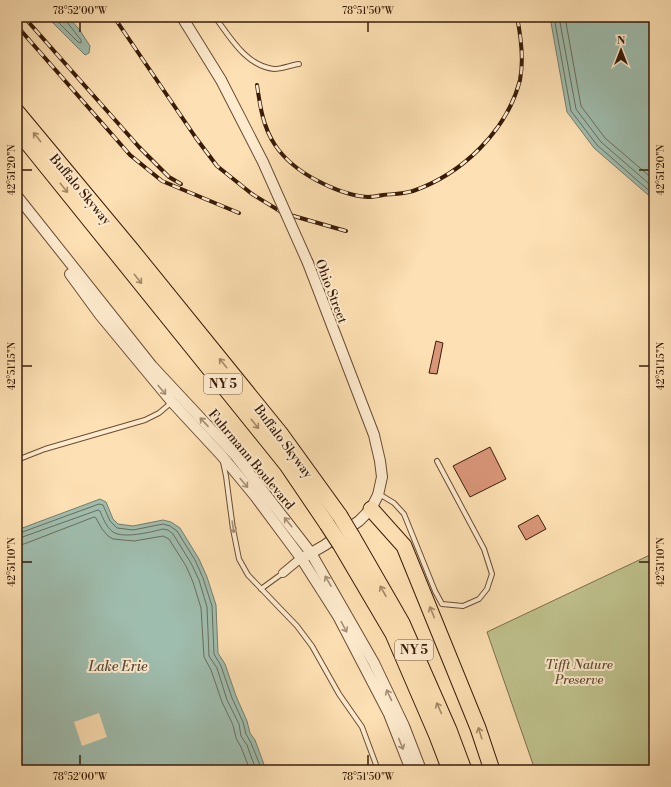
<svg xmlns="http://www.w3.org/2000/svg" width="671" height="787" viewBox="0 0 671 787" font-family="'Libre Bodoni',serif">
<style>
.green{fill:#bfc28d;stroke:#7c6f4b}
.water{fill:#9fbdae;stroke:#767d6c}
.pier{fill:#fde0b3}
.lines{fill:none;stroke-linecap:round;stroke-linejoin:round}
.shore{stroke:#6c6c5c;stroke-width:1}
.building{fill:#d99679;stroke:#391c09}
.service-casing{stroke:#6a4d34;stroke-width:6}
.minor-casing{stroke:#6a4d34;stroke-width:10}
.tertiary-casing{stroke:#6a4d34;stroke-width:12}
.motorway-casing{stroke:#391c09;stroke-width:17}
.service{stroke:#feebce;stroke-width:4}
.minor{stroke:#feebce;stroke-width:8}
.tertiary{stroke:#feebce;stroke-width:10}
.motorway{stroke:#fde0b3;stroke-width:15}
.rail-casing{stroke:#391c09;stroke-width:4}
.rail{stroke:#feebce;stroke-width:2.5;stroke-dasharray:8;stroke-linecap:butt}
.tertiary-bridge-casing{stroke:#6a4d34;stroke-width:12;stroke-linecap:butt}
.motorway-bridge-casing{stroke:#391c09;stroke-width:17;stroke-linecap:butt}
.tertiary-bridge{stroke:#feebce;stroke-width:10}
.motorway-bridge{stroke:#fde0b3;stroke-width:15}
.oneway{stroke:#a58866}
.oneway2{stroke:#a58e75}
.ticks{fill:none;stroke:#391c09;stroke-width:1.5}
.labels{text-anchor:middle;stroke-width:4;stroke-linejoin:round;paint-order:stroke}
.shield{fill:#feebce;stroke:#745a44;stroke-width:1}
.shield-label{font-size:12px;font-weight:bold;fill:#391c09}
.street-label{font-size:13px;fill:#391c09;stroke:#feebce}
.park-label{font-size:13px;font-style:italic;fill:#614e31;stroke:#feebce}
.water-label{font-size:14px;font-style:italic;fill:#584c3b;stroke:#feebce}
.neatline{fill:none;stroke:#391c09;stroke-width:1.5}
.ticks-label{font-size:10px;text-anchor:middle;fill:#391c09}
</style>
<rect width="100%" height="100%" fill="#fde0b3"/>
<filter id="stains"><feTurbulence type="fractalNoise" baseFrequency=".005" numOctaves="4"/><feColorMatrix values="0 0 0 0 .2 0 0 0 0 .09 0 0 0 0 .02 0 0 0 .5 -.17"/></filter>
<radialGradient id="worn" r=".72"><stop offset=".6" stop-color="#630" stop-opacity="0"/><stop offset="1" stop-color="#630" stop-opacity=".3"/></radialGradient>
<!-- green -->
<polygon class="green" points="654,553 654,770 535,770 487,632"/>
<!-- water -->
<g class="water">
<polygon points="47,17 68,17 79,29 90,46 89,53 85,55"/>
<polygon points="550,17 654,17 654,200 594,148 567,112"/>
<polygon points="100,499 106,502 113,519 118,524 133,526 163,520 171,522 180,528 199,559 207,577 216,605 218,653 225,664 236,696 247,721 250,733 255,740 266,770 17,770 17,530"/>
</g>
<!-- pier -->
<polygon class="pier" points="99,713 107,737 82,746 74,722"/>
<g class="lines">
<!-- shore -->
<g class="shore">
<polyline points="53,17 78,42 81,43 81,40 66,21 65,17"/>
<polyline points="554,17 571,111 597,145 654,195"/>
<polyline points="559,17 576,109 601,142 654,188"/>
<polyline points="565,17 581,106 605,138 654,180"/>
<polyline points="17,534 99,504 103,505 110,521 117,528 133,530 163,524 170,526 177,531 195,560 203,578 212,606 214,654 221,666 232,698 243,722 246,734 251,743 262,770"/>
<path d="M17,539L98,510L100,511C103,518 106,527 113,532C124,539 151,532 163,529L168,530L173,534L191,563L199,580L207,607L209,656L217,668L227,700L239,724L241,736L247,745L256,770"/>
<polyline points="17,545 24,544 94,517 96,518 102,529 108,536 113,539 134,541 163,536 169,539 186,566 193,582 201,608 204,657 211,670 222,702 233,725 236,738 241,747 250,770"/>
</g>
</g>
<!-- building -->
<g class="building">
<polygon points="436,341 443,343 437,374 429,373"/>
<polygon points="490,447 506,479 470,497 453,466"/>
<polygon points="538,515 546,529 526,540 518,526"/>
</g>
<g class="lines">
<!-- service casing -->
<g class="service-casing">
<g id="service">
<path d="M215,17C230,37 246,66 274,69C282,69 291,65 299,64"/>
<polyline points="17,460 45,449 145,420 159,413 172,402"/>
<polyline points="223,462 226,476 233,529 239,559 248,575 297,626 312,646 339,694 362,727 378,770"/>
<polyline points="379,494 394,503 404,514 435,591 442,604 463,606 479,599 487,589 492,574 484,549 437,461"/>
<polyline points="261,589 283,573"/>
</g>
</g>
<!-- minor casing -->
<g class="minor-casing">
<polyline id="minor" points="283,573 301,558"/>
</g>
<!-- tertiary casing -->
<g class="tertiary-casing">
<g id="tertiary">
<polyline points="182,17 221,80"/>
<polyline points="17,196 152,366 235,455 311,553 374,663 404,726 421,770"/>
<polyline points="70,274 100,315 172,402 222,456 255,496 301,558 338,616 389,714 411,770"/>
<polyline points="306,556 325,545 359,521 371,509 378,495 382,477 380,461 374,435 308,263"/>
</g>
</g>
<!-- motorway casing -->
<g class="motorway-casing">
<g id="motorway">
<polyline points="17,112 131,249 280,433 340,516"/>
<polyline points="17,130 287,465 327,524"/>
<polyline points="371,509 404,546 478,728 492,770"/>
<polyline points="352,536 402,623 449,730 464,770"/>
<polyline points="340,544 393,634 437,736 450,770"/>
</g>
</g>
<!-- service -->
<use href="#service" class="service"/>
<!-- minor -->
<use href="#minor" class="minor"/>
<!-- tertiary -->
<use href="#tertiary" class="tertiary"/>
<!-- motorway -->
<use href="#motorway" class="motorway"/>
<!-- rail casing -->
<g class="rail-casing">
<g id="rail">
<polyline points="24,17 139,147 169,177 181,184"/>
<polyline points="114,17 196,138 217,166 252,194 283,213 346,231"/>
<polyline points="17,26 130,155 162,181 239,213"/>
<path d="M257,85C260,106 263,127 275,145C285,160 301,172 316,180C331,188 351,196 368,197C373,197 378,196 383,195C393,194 403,194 413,191C462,174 507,131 520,80C524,60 521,37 517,17"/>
</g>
</g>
<!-- rail -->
<use href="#rail" class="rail"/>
<!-- tertiary-bridge casing -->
<g class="tertiary-bridge-casing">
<polyline id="tertiary-bridge" points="221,80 263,162 308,263"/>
</g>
<!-- motorway-bridge casing -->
<g class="motorway-bridge-casing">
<g id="motorway-bridge">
<polyline points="340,516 352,536"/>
<polyline points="327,524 340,544"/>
</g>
</g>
<!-- tertiary-bridge -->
<use href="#tertiary-bridge" class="tertiary-bridge"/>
<!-- motorway-bridge -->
<use href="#motorway-bridge" class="motorway-bridge"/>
</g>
<!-- one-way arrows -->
<defs><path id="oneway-shaft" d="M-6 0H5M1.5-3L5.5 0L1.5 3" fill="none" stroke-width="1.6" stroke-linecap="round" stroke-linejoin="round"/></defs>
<g class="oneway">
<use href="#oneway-shaft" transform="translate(37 137) rotate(-129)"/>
<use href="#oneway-shaft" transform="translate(64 188) rotate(51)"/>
<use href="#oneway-shaft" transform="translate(138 279) rotate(51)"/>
<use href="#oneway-shaft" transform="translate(223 363) rotate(-129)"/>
<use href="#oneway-shaft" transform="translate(255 424) rotate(51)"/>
<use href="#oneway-shaft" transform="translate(383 591) rotate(-119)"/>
<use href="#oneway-shaft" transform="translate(432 612) rotate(-112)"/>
<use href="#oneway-shaft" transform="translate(439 708) rotate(-114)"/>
<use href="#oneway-shaft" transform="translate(480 733) rotate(-108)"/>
</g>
<g class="oneway2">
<use href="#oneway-shaft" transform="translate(162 390) rotate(50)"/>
<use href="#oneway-shaft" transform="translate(204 422) rotate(-133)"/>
<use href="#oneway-shaft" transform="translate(244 483) rotate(50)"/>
<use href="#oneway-shaft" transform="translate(288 522) rotate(-129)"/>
<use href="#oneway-shaft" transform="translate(233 527) rotate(82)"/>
<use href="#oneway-shaft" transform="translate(328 581) rotate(-120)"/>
<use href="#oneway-shaft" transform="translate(344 627) rotate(62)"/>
<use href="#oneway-shaft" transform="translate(389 695) rotate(-115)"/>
<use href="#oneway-shaft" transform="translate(401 744) rotate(68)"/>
</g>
<!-- ticks -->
<path class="ticks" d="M80,22V32M368,22V32M22,170H32M639,170H649M22,366H32M639,366H649M22,562H32M639,562H649M80,755V765M368,755V765"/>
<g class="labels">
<!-- shield labels -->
<g class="shield">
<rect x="204" y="374" width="38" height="20" rx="3"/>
<rect x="395" y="640" width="38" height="20" rx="3"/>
</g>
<g class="shield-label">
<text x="223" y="388">NY 5</text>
<text x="414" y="654">NY 5</text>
</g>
<!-- street labels -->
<g class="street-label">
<text transform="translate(81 189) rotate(50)" y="5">Buffalo Skyway</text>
<text transform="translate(332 291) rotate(69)" y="5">Ohio Street</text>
<text transform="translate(284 441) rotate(53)" y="5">Buffalo Skyway</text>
<text transform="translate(252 459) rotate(50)" y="5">Fuhrmann Boulevard</text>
</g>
<!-- park labels -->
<g class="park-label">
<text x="579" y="669">Tifft Nature<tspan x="579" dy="15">Preserve</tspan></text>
</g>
<!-- water labels -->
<g class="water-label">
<text x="118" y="671">Lake Erie</text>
</g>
</g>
<!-- margin -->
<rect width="671" height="787" fill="none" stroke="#fde0b3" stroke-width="44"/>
<!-- north arrow -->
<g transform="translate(621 50)" stroke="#feebce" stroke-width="3" paint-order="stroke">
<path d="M0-3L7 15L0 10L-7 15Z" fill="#391c09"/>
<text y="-6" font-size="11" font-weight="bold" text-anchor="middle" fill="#391c09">N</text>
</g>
<rect x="22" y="22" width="627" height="743" class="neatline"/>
<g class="ticks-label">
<text x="80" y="14">78°52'00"W</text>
<text x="368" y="14">78°51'50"W</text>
<text transform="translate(11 170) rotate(-90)" y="4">42°51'20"N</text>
<text transform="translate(660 170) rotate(-90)" y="4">42°51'20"N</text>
<text transform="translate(11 366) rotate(-90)" y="4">42°51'15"N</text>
<text transform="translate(660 366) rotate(-90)" y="4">42°51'15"N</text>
<text transform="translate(11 562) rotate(-90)" y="4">42°51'10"N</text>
<text transform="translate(660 562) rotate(-90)" y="4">42°51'10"N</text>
<text x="80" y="780">78°52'00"W</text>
<text x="368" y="780">78°51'50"W</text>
</g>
<rect width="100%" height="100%" filter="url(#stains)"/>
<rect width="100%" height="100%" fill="url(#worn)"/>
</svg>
